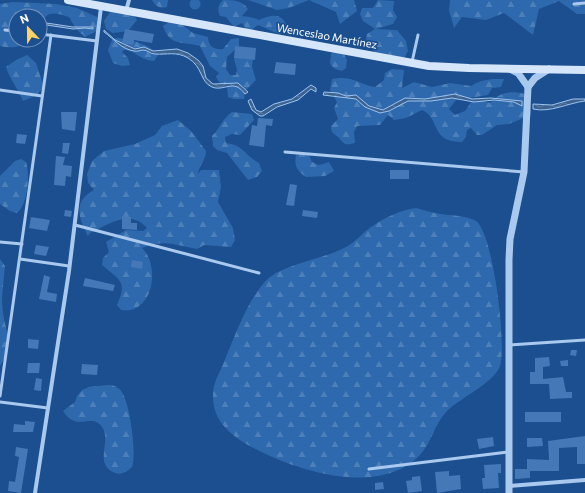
<svg xmlns="http://www.w3.org/2000/svg" width="585" height="493" viewBox="0 0 585 493" font-family="Commissioner,sans-serif">
<style>
.forest{fill:url(#forest-firs)}
.water{fill:url(#water-waves);stroke:#9cc4f0}
.building{fill:#4478b7}
.lines{fill:none;stroke-linecap:round;stroke-linejoin:round}
.service{stroke:#a9c9ee;stroke-width:3}
.minor{stroke:#a9c9ee;stroke-width:4}
.tertiary{stroke:#a9c9ee;stroke-width:7}
.secondary{stroke:#d6e6fa;stroke-width:8}
.labels{text-anchor:middle;stroke-width:3.5;stroke-linejoin:round;paint-order:stroke}
.street-label{font-size:11px;fill:#fff;stroke:#1b4f8f}
</style>
<defs>
<pattern id="forest-firs" width="22" height="20" patternUnits="userSpaceOnUse"><rect width="22" height="20" fill="#2e69ad"/><path d="M5 1l3.5 6h-7zM16 11l3.5 6h-7z" fill="#4d80b9"/></pattern>
<pattern id="water-waves" width="16" height="10" patternUnits="userSpaceOnUse"><rect width="16" height="10" fill="#3c6290"/><path d="M0 5q4-4 8 0t8 0" fill="none" stroke="#597aa1"/></pattern>
</defs>
<rect width="100%" height="100%" fill="#1b4f8f"/>
<!-- forest -->
<g class="forest">
<circle cx="195" cy="4" r="5.5"/>
<path d="M152,0H168L167,7C160,9 155,6 152,0Z"/>
<path d="M223,0C233,0 242,0 248,9L242,16C248,17 253,17 259,20C271,15 281,12 287,26L286,30L279,34L258,25L251,30L246,29L242,23L234,27L226,17L220,16C217,10 218,4 223,0Z"/>
<polygon points="248,0 354,0 357,11 340,24 336,12 309,0 289,8 277,10"/>
<polygon points="378,0 394,1 393,10 397,17 393,24 376,29 397,30 406,41 408,51 403,60 378,56 366,41 367,34 375,29 363,21 360,14 362,8 373,8"/>
<polygon points="450,0 585,0 585,14 577,14 559,1 539,9 533,35 504,13 486,20 462,17 454,28 449,10"/>
<path d="M13,2L56,4L77,8L97,17V31L85,37L76,29L69,17C56,13 47,9 40,25V16H16V40H31C23,47 10,49 0,46V4Z"/>
<polygon points="120,11 134,16 137,20 128,31 113,33 106,29 104,21 110,12"/>
<path d="M169,22H178L193,33L208,37C208,47 215,50 223,49L231,39L239,38V46L227,57L226,69L230,75H236L237,70L234,59L239,54L253,59L252,67L256,80L245,91L244,99H234L228,97L227,86L219,82L216,77L219,73L210,66L200,46C182,41 170,47 163,26Z"/>
<path d="M116,38C128,38 152,45 158,55L154,61C139,60 135,50 124,50L122,52L128,58L130,65L122,66L113,63L108,50L112,40Z"/>
<polygon points="333,52 344,54 347,60 346,68 342,71 335,69 330,64 331,54"/>
<path d="M27,55L36,63L44,87L35,96L23,101C18,88 10,80 6,67L16,60Z"/>
<path d="M392,69L404,70L402,88L414,82L432,87L450,83L471,86C481,79 492,79 504,79L501,87L492,88L488,95L456,100L449,109L455,115L465,111L472,101L481,100L490,103C500,91 511,91 526,94L530,102L531,115L509,124L497,125L482,135H477L471,128L467,130L466,137L462,142C429,142 441,118 422,110L406,118L394,120L388,115L380,125L357,126L354,132L355,143C343,146 345,144 338,137C333,133 331,133 331,126L338,119L334,108L337,102L330,90L332,79C353,75 357,84 375,87L384,80L385,73Z"/>
<path d="M232,112L252,114L254,120L240,135L232,134L225,137L226,143C244,145 244,155 259,163L262,171L257,177L248,180L227,153L217,150L213,146L212,136C221,127 222,119 232,112Z"/>
<path d="M178,120L191,131L206,151C206,160 199,165 198,174L201,170H219L221,187L218,202L233,228L235,240L231,247L204,245L197,249C174,245 166,239 142,248C161,266 153,315 121,310L117,305C128,280 119,280 102,265L103,258L109,252L106,242L126,230L143,231L147,228C130,209 109,224 90,233L88,236C79,218 72,202 94,190L88,183L87,174L92,161L104,151L135,144L155,135L162,126Z"/>
<path d="M308,153L312,162L319,165L329,162L334,171L325,176L306,177C297,171 294,166 296,155Z"/>
<path d="M21,159L26,162C30,175 28,204 17,213L10,211L0,204V176L15,161Z"/>
<path d="M416,208C424,210 433,213 441,214C453,216 465,215 476,221C493,232 507,346 500,366C494,383 460,398 447,411C434,424 432,443 419,456C382,493 312,475 270,456C250,447 224,434 216,413C213,405 212,395 214,386C216,378 221,370 224,362C234,338 250,293 270,277C289,263 323,259 344,248C355,243 362,233 371,227C384,218 400,210 416,208Z"/>
<path d="M0,259L5,266C4,278 2,291 2,303C3,328 16,341 0,366Z"/>
<path d="M108,385C115,385 120,388 123,394C130,406 137,456 132,467C127,472 120,476 113,472C94,463 112,440 102,427C92,412 77,433 63,411L75,402L77,396L82,390L89,387Z"/>
</g>
<!-- water -->
<g class="water">
<polygon points="40,22 73,27 93,27 93,29 85,28 73,29 40,24"/>
<path d="M104,30L115,40L135,49L144,47L153,51L177,49L188,53L198,60L203,66L206,78L213,84L238,83L248,92L245,94C234,78 224,92 212,87C200,82 203,67 188,58C176,51 167,55 155,54C150,54 148,50 143,50C140,50 138,52 134,51C121,49 114,39 104,32Z"/>
<polygon points="311,85 316,88 316,92 311,89 298,100 277,107 263,116 260,116 252,110 248,101 251,99 256,110 261,112 274,104 292,99"/>
<polygon points="324,92 338,93 346,96 356,95 369,106 383,110 405,98 425,99 455,94 472,99 491,98 522,101 522,106 514,102 494,100 474,102 452,98 431,101 408,101 389,111 380,113 365,107 356,99 323,95"/>
<path d="M573,99H585V101C568,103 550,113 533,109V104L552,105Z"/>
</g>
<!-- building -->
<g class="building">
<polygon points="125,29 154,34 152,43 134,40 133,45 122,43"/>
<polygon points="235,46 256,48 255,60 234,58"/>
<polygon points="276,62 296,64 295,75 274,73"/>
<polygon points="61,112 77,112 75,131 62,129"/>
<polygon points="258,118 273,119 272,126 266,125 264,147 249,145 252,125 257,126"/>
<polygon points="17,134 27,135 25,144 16,143"/>
<polygon points="63,143 70,143 68,154 62,153"/>
<polygon points="56,156 65,157 63,165 72,166 71,177 66,176 65,186 54,185"/>
<rect x="390" y="170" width="19" height="9"/>
<polygon points="290,184 297,185 294,206 286,205"/>
<polygon points="65,210 72,211 71,217 64,216"/>
<polygon points="303,210 318,212 317,218 302,216"/>
<polygon points="122,216 131,217 131,223 137,223 137,230 122,229"/>
<polygon points="31,217 50,220 47,231 29,228"/>
<polygon points="36,245 49,247 46,256 34,254"/>
<polygon points="132,260 143,262 142,269 131,267"/>
<polygon points="44,275 50,277 47,292 57,294 56,302 39,299"/>
<polygon points="85,278 115,285 113,291 83,286"/>
<polygon points="28,339 39,340 38,349 28,348"/>
<polygon points="571,350 577,350 576,356 570,355"/>
<polygon points="549,357 550,366 543,367 543,379 563,377 566,392 572,392 572,398 550,399 549,384 530,384 530,372 535,372 535,358"/>
<polygon points="568,360 568,366 561,366 560,361"/>
<polygon points="28,363 40,363 39,373 27,373"/>
<polygon points="82,364 98,365 97,375 81,374"/>
<polygon points="36,378 42,379 41,391 34,390"/>
<rect x="525" y="412" width="36" height="10"/>
<polygon points="25,421 35,422 33,432 13,432 14,424 25,425"/>
<polygon points="585,436 585,464 577,464 577,447 559,448 559,471 530,471 530,478 515,479 515,469 527,469 527,459 549,460 548,441"/>
<polygon points="493,437 494,446 479,449 477,439"/>
<polygon points="527,438 542,438 543,446 527,447"/>
<polygon points="16,447 28,449 21,493 8,491 9,481 15,482 19,457 15,456"/>
<polygon points="501,464 501,473 498,473 499,488 483,489 482,478 485,478 484,465"/>
<polygon points="449,471 449,476 460,475 461,489 437,493 435,472"/>
<polygon points="420,476 422,491 408,493 406,481 412,480 412,477"/>
<polygon points="383,482 384,489 375,490 375,483"/>
</g>
<g class="lines">
<!-- service -->
<g class="service">
<polyline points="574,4 585,3"/>
<polyline points="5,30 16,31"/>
<polyline points="40,34 97,41"/>
<polyline points="412,62 418,35"/>
<polyline points="0,90 42,96"/>
<polyline points="285,152 524,172"/>
<polyline points="75,225 259,273"/>
<polyline points="0,242 22,244"/>
<polyline points="20,259 69,266"/>
<polyline points="509,345 585,340"/>
<polyline points="0,396 51,35"/>
<polyline points="0,402 48,408"/>
<polyline points="369,469 508,452"/>
</g>
<!-- minor -->
<g class="minor">
<polyline points="126,11 129,0"/>
<polyline points="509,486 585,480"/>
<polyline points="35,493 69,271 101,7"/>
</g>
<!-- tertiary -->
<g class="tertiary">
<polyline points="510,69 518,73 528,87"/>
<polyline points="509,493 509,260 510,239 524,172 528,87 535,78 549,69"/>
</g>
<!-- secondary -->
<polyline class="secondary" points="68,0 429,66 469,68 585,70"/>
</g>
<g class="labels">
<!-- street labels -->
<g class="street-label">
<text transform="translate(327 36) rotate(10)" y="4">Wenceslao Martínez</text>
</g>
</g>
<!-- north arrow -->
<g transform="translate(28 28) rotate(338)"><circle r="19" fill="#1b4f8f" stroke="#7695bc"/>
<path d="M0-3L7 15L0 10L-7 15Z" fill="#ffd166"/>
<text y="-6" font-size="11" font-weight="bold" text-anchor="middle" fill="#ffffff">N</text>
</g>
</svg>
